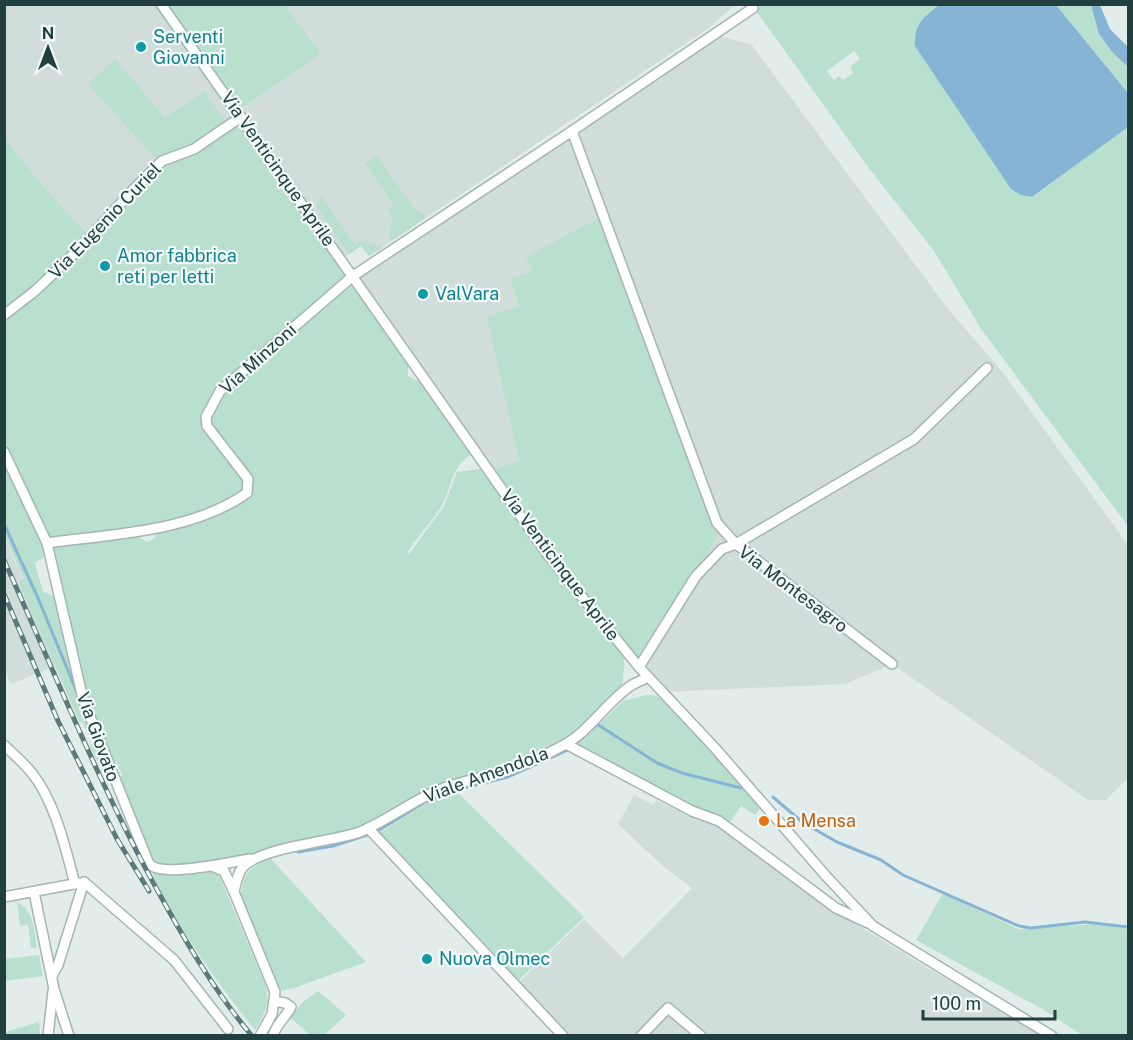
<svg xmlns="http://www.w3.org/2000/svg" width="1133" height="1040" viewBox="0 0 1133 1040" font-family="'Public Sans',sans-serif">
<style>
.built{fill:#d0dddb}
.green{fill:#b9dfce;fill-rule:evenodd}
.water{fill:#86b4d5}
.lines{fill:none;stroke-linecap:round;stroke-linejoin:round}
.stream{stroke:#86b4d5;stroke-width:3}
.minor-casing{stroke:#a4b5b4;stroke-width:12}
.minor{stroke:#fff;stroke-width:9}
.rail-casing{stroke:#5b7b7a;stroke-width:5}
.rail{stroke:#f2f9f8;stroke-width:3;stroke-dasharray:9;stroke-linecap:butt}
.culture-dot{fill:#0f9aa8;stroke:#f2f9f8;stroke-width:2}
.food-dot{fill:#e8710a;stroke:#f2f9f8;stroke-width:2}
.labels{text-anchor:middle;stroke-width:4.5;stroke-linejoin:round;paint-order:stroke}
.culture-label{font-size:18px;fill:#0d838f;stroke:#f2f9f8;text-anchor:start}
.street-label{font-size:18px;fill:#213f3f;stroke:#f2f9f8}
.food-label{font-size:18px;fill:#c56008;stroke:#f2f9f8;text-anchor:start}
</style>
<rect width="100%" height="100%" fill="#e2edeb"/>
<!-- built -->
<g class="built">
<polygon points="5,5 155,5 238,117 160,159 88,234 43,186 5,138"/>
<polygon points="285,5 735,5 706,30 369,256 361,246 343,258 242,108 321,54"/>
<polygon points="717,36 751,44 948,309 1001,370 1128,545 1128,778 1106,800 1088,800 892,664 846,684 662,692 639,667 723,525 527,256 534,271 520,306 515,438 520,460 495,470 492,466 488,467 357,278"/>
<polygon points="4,536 24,580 18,583 55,666 11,684 4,668"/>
<polygon points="634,795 653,805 656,800 701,822 703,819 718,823 836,912 931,970 1045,1035 569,1035 517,984 584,919 623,958 692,888 664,867 618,824"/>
</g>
<!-- green -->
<g class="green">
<polygon points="168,5 285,5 321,54 242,108 198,49"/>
<path d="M752,5H939L920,21L1033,197L1128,126V526L981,329L934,251L868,167ZM854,51L860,59L850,67L853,73L843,80L839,76L834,80L827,71Z"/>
<polygon points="1056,5 1091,5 1099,34 1113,53 1128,67 1128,93"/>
<polygon points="115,59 165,118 204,91 227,124 193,147 158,161 88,84"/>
<path d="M241,120L351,276L219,391L205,417L247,479L246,493C192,530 111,533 47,542L5,449L4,317L166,164Z"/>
<polygon points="5,138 43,186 88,234 34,290 5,312"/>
<polygon points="377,156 416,211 419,210 425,218 392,241 389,236 393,218 388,209 394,205 365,163"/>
<polygon points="321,196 355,245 361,241 383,247 369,256 361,246 349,254 317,207 318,200"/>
<polygon points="599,218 724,525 639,667 495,470 519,460 487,317 520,306 510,279 533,271 526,257"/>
<path d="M353,278L413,363L408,366V376L430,387L475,452C449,467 454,484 441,507C431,523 417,537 407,553L409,554L444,506L457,472L486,468L625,651L623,681L619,694L566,743L532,759L446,786L362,829L258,856L210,864L153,867L118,786L122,775L117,764L107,759L84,699L48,544L134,532L146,542L154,539L156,531L249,494L250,478L231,455L232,448L227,442H220L207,418L221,392Z"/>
<polygon points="4,457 42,540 44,557 35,563 43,592 56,596 111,777 106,779 90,746 92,743 83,723 79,721 18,582 24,579 5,536"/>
<polygon points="646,695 656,696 665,701 741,781 759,809 755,815 741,806 729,824 693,809 576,747 623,701"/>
<polygon points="457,792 584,917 517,982 379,833 429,802"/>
<path d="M271,859L366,962L291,989L278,991L241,899C241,875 249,866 271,859Z"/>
<path d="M205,868L218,873L265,984C271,1003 265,1013 255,1030C216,981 179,930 152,873L168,874Z"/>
<polygon points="943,893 1018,929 1096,924 1128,929 1128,1035 1082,1035 1044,1010 916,940"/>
<path d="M17,902C35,911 34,930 37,948H31L28,925L20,926Z"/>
<polygon points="39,955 43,976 5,981 5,959"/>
<polygon points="318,991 346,1015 323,1036 310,1035 290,1017 303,1002"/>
<polygon points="39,1022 40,1035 5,1035 5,1032"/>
</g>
<!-- water -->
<g class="water">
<path d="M939,5H1056L1128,93V127L1032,197L1021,195L1011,189L915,46C915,22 922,19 939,5Z"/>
<polygon points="1091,5 1100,5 1110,29 1128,47 1128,67 1113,53 1099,34"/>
</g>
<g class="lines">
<!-- stream -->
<g class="stream">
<polyline points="4,524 38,598 76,690"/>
<polyline points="575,745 597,724 657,763 682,773 741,788"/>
<polyline points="773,797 802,822 837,842 881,860 903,875 1019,926 1031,928 1085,922 1128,927"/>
<polyline points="376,832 427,801 455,790 508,777 570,749"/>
<polyline points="298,852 333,846 370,834"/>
</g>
<!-- minor casing -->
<g class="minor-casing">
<g id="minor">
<polyline points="161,4 548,555 639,667 715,748 826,876 873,926 1052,1036"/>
<polyline points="572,131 717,523 736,544 914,439 987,368"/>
<polyline points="4,315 35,291 79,249 132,191 162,161 194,149 241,117"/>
<path d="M4,452L47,543L83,699L149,864C162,878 230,862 250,859"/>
<path d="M47,543C112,534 192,532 247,493L248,479L207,426L206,417L220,391L353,276L572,131L753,8"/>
<polyline points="639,667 696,576 722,549 736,544 892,664"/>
<polyline points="566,744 692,811 719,821 836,908 868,923"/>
<path d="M4,745C13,754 23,762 31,772C55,801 65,847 75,884"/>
<polyline points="368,828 563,1036"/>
<polyline points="212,866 224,871 234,892"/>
<polyline points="84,882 174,960 228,1029"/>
<polyline points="34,892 54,989 69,1036"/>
<polyline points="4,897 79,883"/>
<polyline points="52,976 58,965 84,882"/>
<polyline points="48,1036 53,991"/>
<path d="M260,1036L272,1014L275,992L234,892C236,883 237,874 243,867C261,847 332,842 360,832C389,820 414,799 444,788C463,781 483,778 501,772C523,766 544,756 564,745C590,731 608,700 632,685C637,682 643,680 648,677"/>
<path d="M273,1036C276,1024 286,1017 291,1007L285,1003L275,1001"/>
<polyline points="641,1036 668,1008 701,1036"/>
</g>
</g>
<!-- minor -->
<use href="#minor" class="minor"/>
<!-- rail casing -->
<g class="rail-casing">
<g id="rail">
<path d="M4,560C55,673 100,787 160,895C187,944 216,993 252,1036"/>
<polyline points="4,594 58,721 117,839 149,891"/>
</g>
</g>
<!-- rail -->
<use href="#rail" class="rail"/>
</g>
<!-- markers -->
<g class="culture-dot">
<circle cx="141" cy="47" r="6"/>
<circle cx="105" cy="266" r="6"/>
<circle cx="423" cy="294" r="6"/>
<circle cx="427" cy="959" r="6"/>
</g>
<circle class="food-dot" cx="764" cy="821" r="6"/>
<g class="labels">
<!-- culture labels -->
<g class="culture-label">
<text x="153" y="43">Serventi<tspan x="153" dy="21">Giovanni</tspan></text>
<text x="117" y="262">Amor fabbrica<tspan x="117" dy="21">reti per letti</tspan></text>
<text x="435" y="300">ValVara</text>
<text x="439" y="965">Nuova Olmec</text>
</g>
<!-- street labels -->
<g class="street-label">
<text transform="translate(278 169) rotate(55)" y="6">Via Venticinque Aprile</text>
<text transform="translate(105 221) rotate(-46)" y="6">Via Eugenio Curiel</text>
<text transform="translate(258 359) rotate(-42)" y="6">Via Minzoni</text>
<text transform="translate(560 565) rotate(53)" y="6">Via Venticinque Aprile</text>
<text transform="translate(793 589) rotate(37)" y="6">Via Montesagro</text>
<text transform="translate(98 737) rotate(70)" y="6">Via Giovato</text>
<text transform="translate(486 775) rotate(-20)" y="6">Viale Amendola</text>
</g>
<!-- food labels -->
<g class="food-label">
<text x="776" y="827">La Mensa</text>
</g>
</g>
<!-- border -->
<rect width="1133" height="1040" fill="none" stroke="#213f3f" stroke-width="12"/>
<!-- north arrow -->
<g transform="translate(48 48)" stroke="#f2f9f8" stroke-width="4.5" paint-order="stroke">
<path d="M0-4.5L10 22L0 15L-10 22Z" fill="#213f3f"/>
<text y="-9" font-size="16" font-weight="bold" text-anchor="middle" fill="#213f3f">N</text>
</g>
<!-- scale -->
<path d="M923 1010v9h132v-9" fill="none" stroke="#213f3f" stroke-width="3"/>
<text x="932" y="1010" font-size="18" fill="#213f3f" stroke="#f2f9f8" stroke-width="4.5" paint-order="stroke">100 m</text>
</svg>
